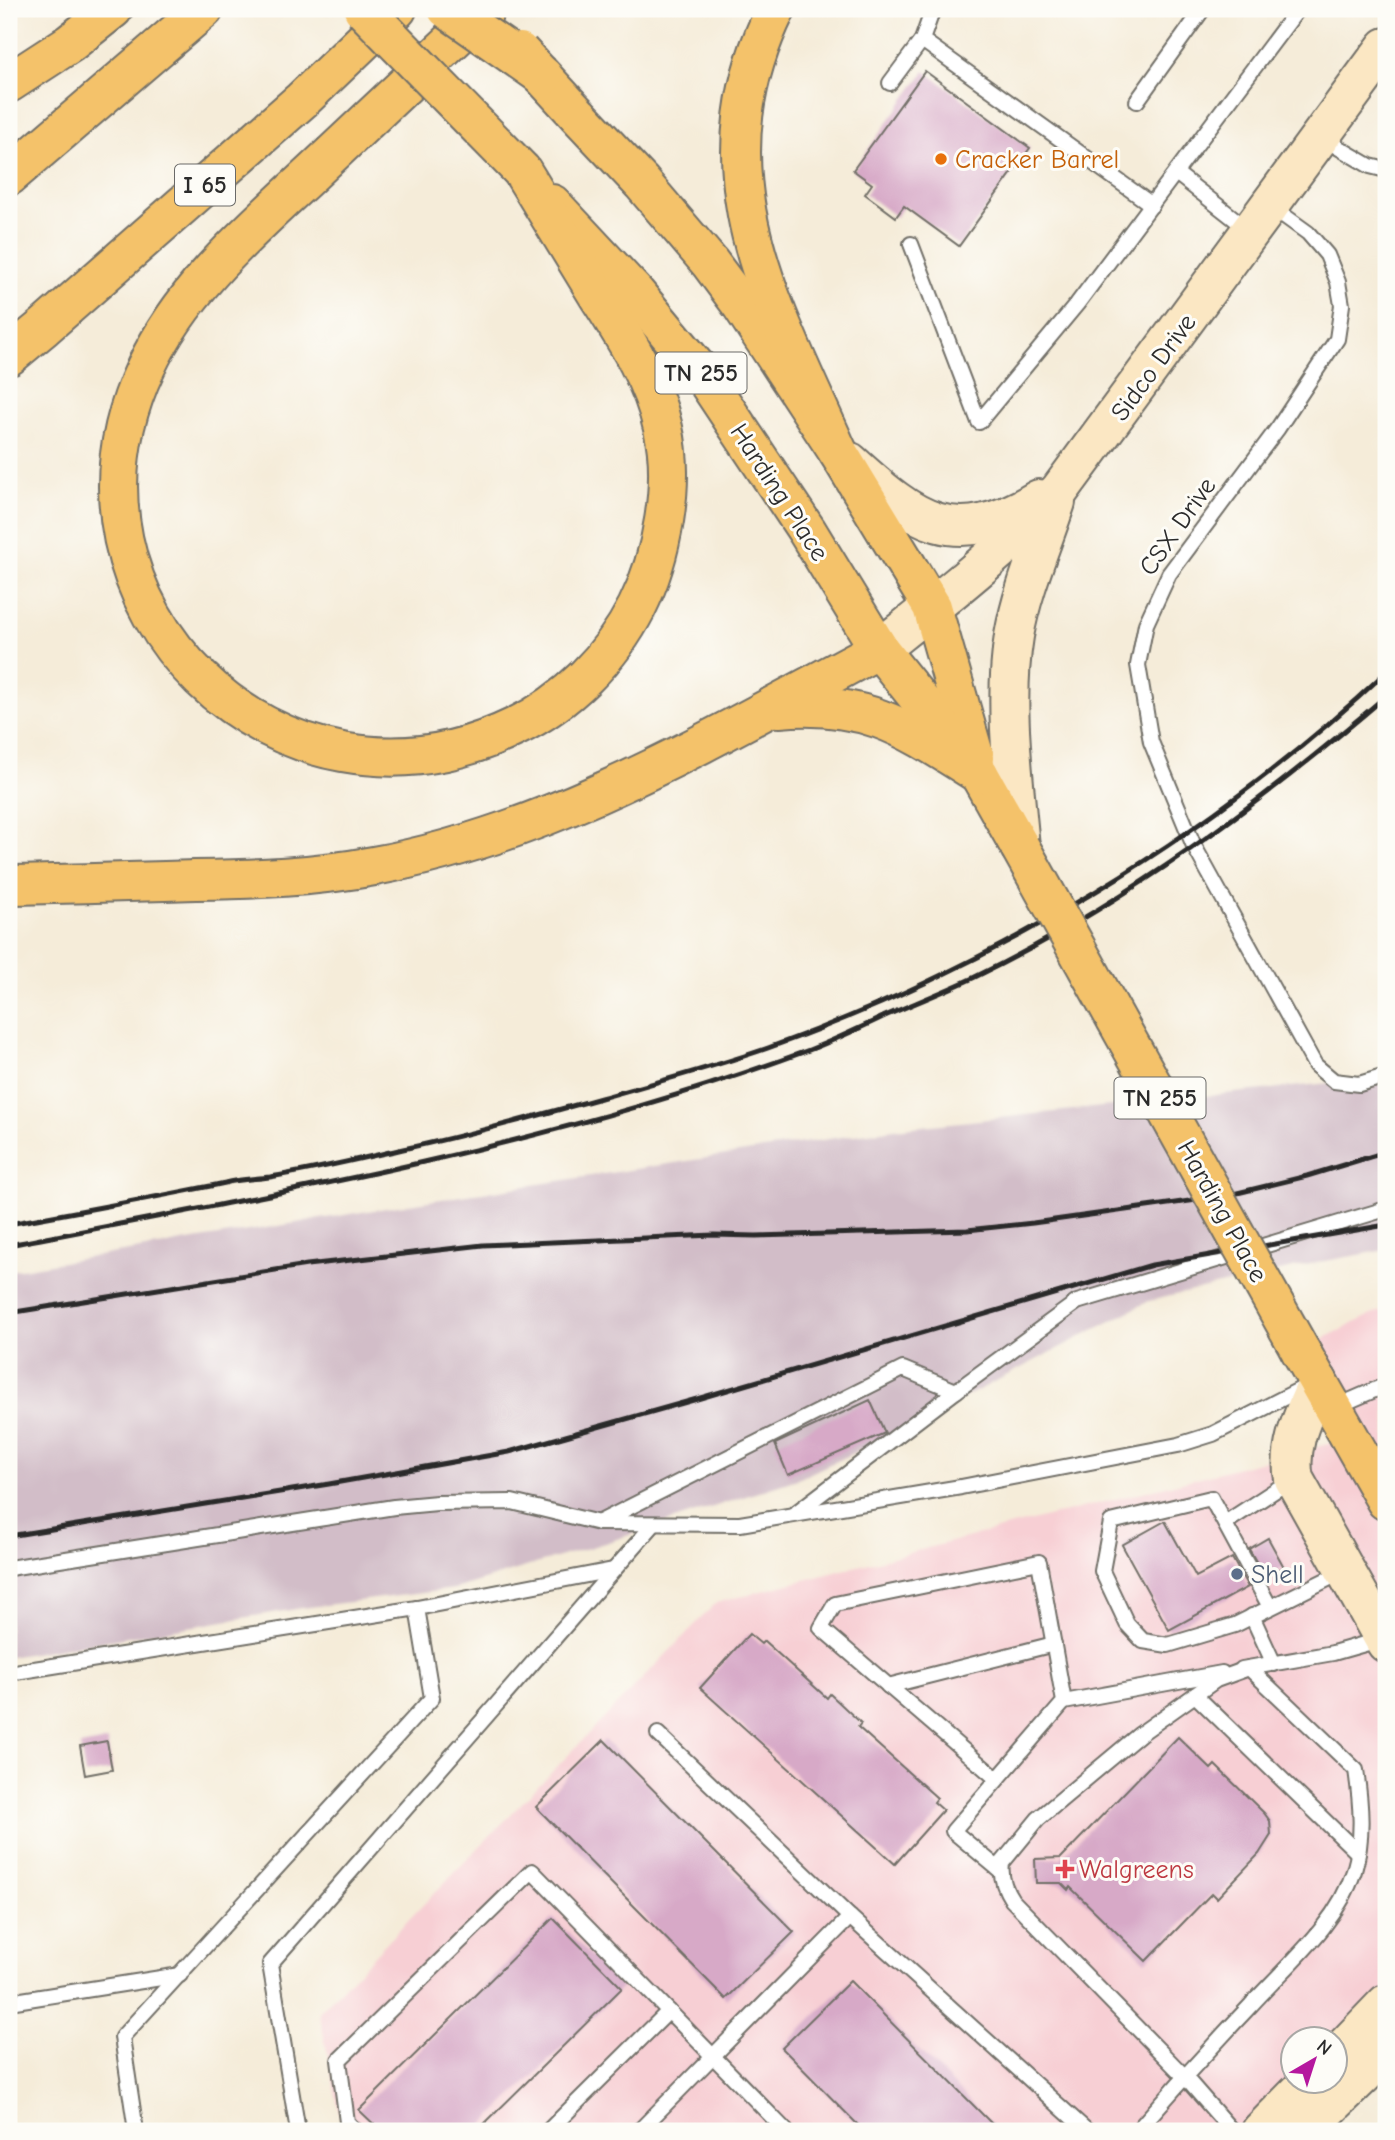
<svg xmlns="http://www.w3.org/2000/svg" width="1395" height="2140" viewBox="0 0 1395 2140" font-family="'Comic Neue',sans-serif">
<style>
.built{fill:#f7cfd4}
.industrial{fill:#d2bdc8}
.building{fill:#d7a9c7}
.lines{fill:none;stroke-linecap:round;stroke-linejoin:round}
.lane-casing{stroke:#726f68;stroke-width:18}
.secondary-casing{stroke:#726f68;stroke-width:42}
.primary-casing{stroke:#726f68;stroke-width:42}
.highway-casing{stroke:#726f68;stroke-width:42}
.lane{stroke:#fff;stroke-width:14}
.secondary{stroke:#fbe7c3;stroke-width:38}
.primary{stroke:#f4c26a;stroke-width:38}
.highway{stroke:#f4c26a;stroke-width:38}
.rail{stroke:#2b2b2b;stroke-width:5}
.primary-bridge-casing{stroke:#726f68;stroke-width:42;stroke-linecap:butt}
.highway-bridge-casing{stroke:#726f68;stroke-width:42;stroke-linecap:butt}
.primary-bridge{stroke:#f4c26a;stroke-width:38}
.highway-bridge{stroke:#f4c26a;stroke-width:38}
.food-dot{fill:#e8710a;stroke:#fdfcf7;stroke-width:2.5}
.service-dot{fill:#5c6f8a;stroke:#fdfcf7;stroke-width:2.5}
.health-dot{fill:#e0444e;stroke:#fdfcf7;stroke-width:2.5}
.labels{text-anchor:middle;stroke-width:6;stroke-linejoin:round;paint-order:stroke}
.shield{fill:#fdfcf7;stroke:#6a6a68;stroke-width:2}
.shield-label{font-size:24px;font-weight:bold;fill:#2b2b2b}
.food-label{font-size:26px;fill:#c56008;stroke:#fdfcf7;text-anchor:start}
.street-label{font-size:26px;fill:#2b2b2b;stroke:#fdfcf7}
.service-label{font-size:26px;fill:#4e5e75;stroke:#fdfcf7;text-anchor:start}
.health-label{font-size:26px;fill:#be3a42;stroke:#fdfcf7;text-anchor:start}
</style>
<rect width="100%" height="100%" fill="#fdfcf7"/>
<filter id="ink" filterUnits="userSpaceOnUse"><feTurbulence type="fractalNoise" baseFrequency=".0143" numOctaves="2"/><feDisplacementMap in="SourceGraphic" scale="14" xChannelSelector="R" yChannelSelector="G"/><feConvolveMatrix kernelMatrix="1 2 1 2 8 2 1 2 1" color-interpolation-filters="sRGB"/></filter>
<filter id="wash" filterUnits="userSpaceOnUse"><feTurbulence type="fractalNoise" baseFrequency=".00686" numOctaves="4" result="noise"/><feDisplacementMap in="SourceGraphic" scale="28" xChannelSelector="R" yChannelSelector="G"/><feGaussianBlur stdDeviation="1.57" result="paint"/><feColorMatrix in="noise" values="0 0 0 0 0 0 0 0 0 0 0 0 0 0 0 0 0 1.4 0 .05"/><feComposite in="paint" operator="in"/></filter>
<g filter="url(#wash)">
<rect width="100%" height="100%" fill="#f5ecd9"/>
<!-- built -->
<polygon class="built" points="1386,1311 1386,2004 1336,2038 1294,2038 1294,2080 1259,2131 343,2131 319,2012 716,1603 1351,1438 1300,1350 1377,1312"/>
<!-- industrial -->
<polygon class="industrial" points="1386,1077 1386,1250 1319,1262 1149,1301 910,1426 800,1478 608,1542 454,1589 302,1608 9,1657 9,1271 422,1202 894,1129"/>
<g id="blocks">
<!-- building -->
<g class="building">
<polygon points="925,71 1030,148 959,246 904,206 896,217 865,194 872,184 853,170"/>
<polygon points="870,1400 885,1433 788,1475 775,1444"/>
<polygon points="1165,1521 1196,1577 1232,1558 1248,1587 1169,1630 1122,1545"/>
<polygon points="1268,1538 1284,1567 1265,1577 1249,1549"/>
<polygon points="749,1634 761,1644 764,1641 827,1698 830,1694 861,1723 858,1727 937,1798 934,1802 943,1810 895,1864 700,1688"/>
<polygon points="1178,1737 1211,1769 1215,1765 1264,1813 1270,1821 1271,1835 1259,1854 1217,1898 1212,1893 1146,1961 1070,1887 1068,1890 1061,1883 1036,1883 1035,1859 1061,1858"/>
<polygon points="604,1740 794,1932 726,1999 536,1807"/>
<polygon points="107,1741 112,1770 85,1775 80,1746"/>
<polygon points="553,1918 622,1988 477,2131 381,2131 359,2110"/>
<polygon points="850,1981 999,2131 864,2131 782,2048"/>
</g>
</g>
</g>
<g filter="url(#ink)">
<use href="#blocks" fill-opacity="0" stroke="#726f68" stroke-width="2"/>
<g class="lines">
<!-- lane casing -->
<g class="lane-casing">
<g id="lane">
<polyline points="933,9 922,40 1152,205"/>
<polyline points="890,83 922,40"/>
<polyline points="1137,101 1203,9"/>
<polyline points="1322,138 1370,166 1386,170"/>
<polyline points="1176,173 1250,231"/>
<polyline points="1272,207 1308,233 1327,255 1338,282 1342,305 1337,339 1278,428 1169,574 1146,624 1138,665 1151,742 1194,846 1315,1065 1334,1081 1359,1084 1386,1076"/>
<polyline points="911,244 979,422 1077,304 1298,9"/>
<polyline points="956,1391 1077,1302 1386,1209"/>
<polyline points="1333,1408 1386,1385"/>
<polyline points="600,1522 903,1369 956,1391 797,1512"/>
<polyline points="1225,1523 1291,1480"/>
<polyline points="9,1568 394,1507 437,1503 512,1502 599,1523 740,1524 961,1487 1178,1445 1213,1434 1307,1386"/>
<polyline points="1270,1607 1211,1498 1111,1522 1102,1571 1127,1624 1143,1641 1168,1645 1235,1625 1342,1572"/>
<polyline points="417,1608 613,1570"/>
<polyline points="1252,1616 1274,1664"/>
<polyline points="1242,1669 1333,1653 1382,1639"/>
<polyline points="9,1673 417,1608 432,1698 122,2037 136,2131"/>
<polyline points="888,1686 1054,1644"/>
<polyline points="1195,1695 1358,1853"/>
<polyline points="1064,1702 1222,1673"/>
<polyline points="997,1779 821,1628 835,1604 1039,1562 1064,1702 953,1831 1001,1871"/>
<polyline points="850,1917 1087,2131"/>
<polyline points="9,2002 180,1975"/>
<polyline points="298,2131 270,1964 654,1524"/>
<polyline points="356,2131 347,2122 339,2060 532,1871 786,2131"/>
<polyline points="548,2131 669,2011"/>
<polyline points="639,2131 850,1917 658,1734"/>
<path d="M1137,2131C1174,2088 1212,2046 1251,2005C1288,1964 1337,1925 1354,1871C1364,1838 1361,1804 1356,1770L1249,1668L1216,1680L1140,1734L1038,1819L1002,1863C1000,1877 1004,1888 1012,1900L1184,2076L1232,2131"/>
</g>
</g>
<!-- secondary casing -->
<g class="secondary-casing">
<g id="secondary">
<path d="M850,462C916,522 954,551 1039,499"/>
<path d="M879,649C942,599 1006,550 1060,490L1386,47"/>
<path d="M1020,847C1014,781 1003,702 1014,636C1022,590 1041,547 1056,502"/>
<path d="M1318,1381C1305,1413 1287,1444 1294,1479L1386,1643"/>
<polyline points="1336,2056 1386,2004"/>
<polyline points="1261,2131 1311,2080"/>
<polyline points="1305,2131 1386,2053"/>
</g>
</g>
<!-- primary casing -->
<g class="primary-casing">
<g id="primary">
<polyline points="578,115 642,183 710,263 742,306 838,452 932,607 975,758"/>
<polyline points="552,204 636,294 703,375 807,531 879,649 979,774 1020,847"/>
<polyline points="1300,1350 1386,1501"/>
</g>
</g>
<!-- highway casing -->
<g class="highway-casing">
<g id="highway">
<path d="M486,9C428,63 370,118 312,173C251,230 182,289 146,367C34,604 281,841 515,727C567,702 611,658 637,607C662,557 676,482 663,428C652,379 625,338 599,297C573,255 548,213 522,171"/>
<path d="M776,9C695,174 771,300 838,452"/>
<polyline points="9,83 69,44 113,9"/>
<polyline points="9,176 204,9"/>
<polyline points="9,356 44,327 302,100 397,9"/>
<path d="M779,708C868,700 907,729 979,774"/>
<path d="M9,885C71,884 133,882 195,880C255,879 315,877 374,866C557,833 718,734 879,649"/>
</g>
</g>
<!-- lane -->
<use href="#lane" class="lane"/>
<!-- secondary -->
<use href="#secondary" class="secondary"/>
<!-- primary -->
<use href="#primary" class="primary"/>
<!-- highway -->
<use href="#highway" class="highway"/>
<!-- rail -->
<g class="rail">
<path d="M9,1224C81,1211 153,1198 225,1183C239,1179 255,1179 270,1177C314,1170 359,1159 403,1149C470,1135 536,1116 601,1098C657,1082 714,1067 768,1048C993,967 1212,836 1386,672"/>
<path d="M9,1245C278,1194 551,1146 809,1050C835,1040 860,1028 885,1016C915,1003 946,991 975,977C1125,904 1260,804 1386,696"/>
<polyline points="9,1313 307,1265 483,1245 714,1235 756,1236 967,1230 1033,1223 1225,1196 1307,1176 1386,1152"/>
<polyline points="9,1536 329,1484 509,1452 697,1399 1152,1265 1386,1225"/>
</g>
<!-- primary-bridge casing -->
<g class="primary-bridge-casing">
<g id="primary-bridge">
<polyline points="363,9 522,171"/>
<polyline points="520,52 578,115"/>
<polyline points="1020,847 1300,1350"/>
</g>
</g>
<!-- highway-bridge casing -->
<g class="highway-bridge-casing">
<polyline id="highway-bridge" points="447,9 543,76"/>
</g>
<!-- primary-bridge -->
<use href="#primary-bridge" class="primary-bridge"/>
<!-- highway-bridge -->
<use href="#highway-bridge" class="highway-bridge"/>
</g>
</g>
<!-- markers -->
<circle class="food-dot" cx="941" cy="159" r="7"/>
<circle class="service-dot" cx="1237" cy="1574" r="7"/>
<path class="health-dot" d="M1061.5 1858.5h7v7h7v7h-7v7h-7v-7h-7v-7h7z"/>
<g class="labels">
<!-- shield labels -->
<g class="shield">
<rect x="175" y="164.5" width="60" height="41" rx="5"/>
<rect x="655.5" y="352.5" width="91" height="41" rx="5"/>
<rect x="1114.5" y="1077.5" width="91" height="41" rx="5"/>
</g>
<g class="shield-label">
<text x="205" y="193">I 65</text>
<text x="701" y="381">TN 255</text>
<text x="1160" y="1106">TN 255</text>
</g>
<!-- food labels -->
<g class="food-label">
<text x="955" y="168">Cracker Barrel</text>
</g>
<!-- street labels -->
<g class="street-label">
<text transform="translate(1153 367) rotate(-54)" y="9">Sidco Drive</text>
<text transform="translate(780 492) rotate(57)" y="9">Harding Place</text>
<text transform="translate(1177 526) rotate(-55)" y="9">CSX Drive</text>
<text transform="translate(1223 1211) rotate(61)" y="9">Harding Place</text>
</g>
<!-- service labels -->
<g class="service-label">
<text x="1251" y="1583">Shell</text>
</g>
<!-- health labels -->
<g class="health-label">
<text x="1079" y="1878">Walgreens</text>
</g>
</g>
<!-- margin -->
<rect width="1395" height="2140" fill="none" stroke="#fdfcf7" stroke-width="35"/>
<!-- north arrow -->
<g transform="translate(1314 2060) rotate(39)"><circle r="33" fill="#fdfcf7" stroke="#a9a8a5" stroke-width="2"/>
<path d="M0-5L12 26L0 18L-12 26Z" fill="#b5179e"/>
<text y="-10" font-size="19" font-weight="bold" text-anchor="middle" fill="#2b2b2b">N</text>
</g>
</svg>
